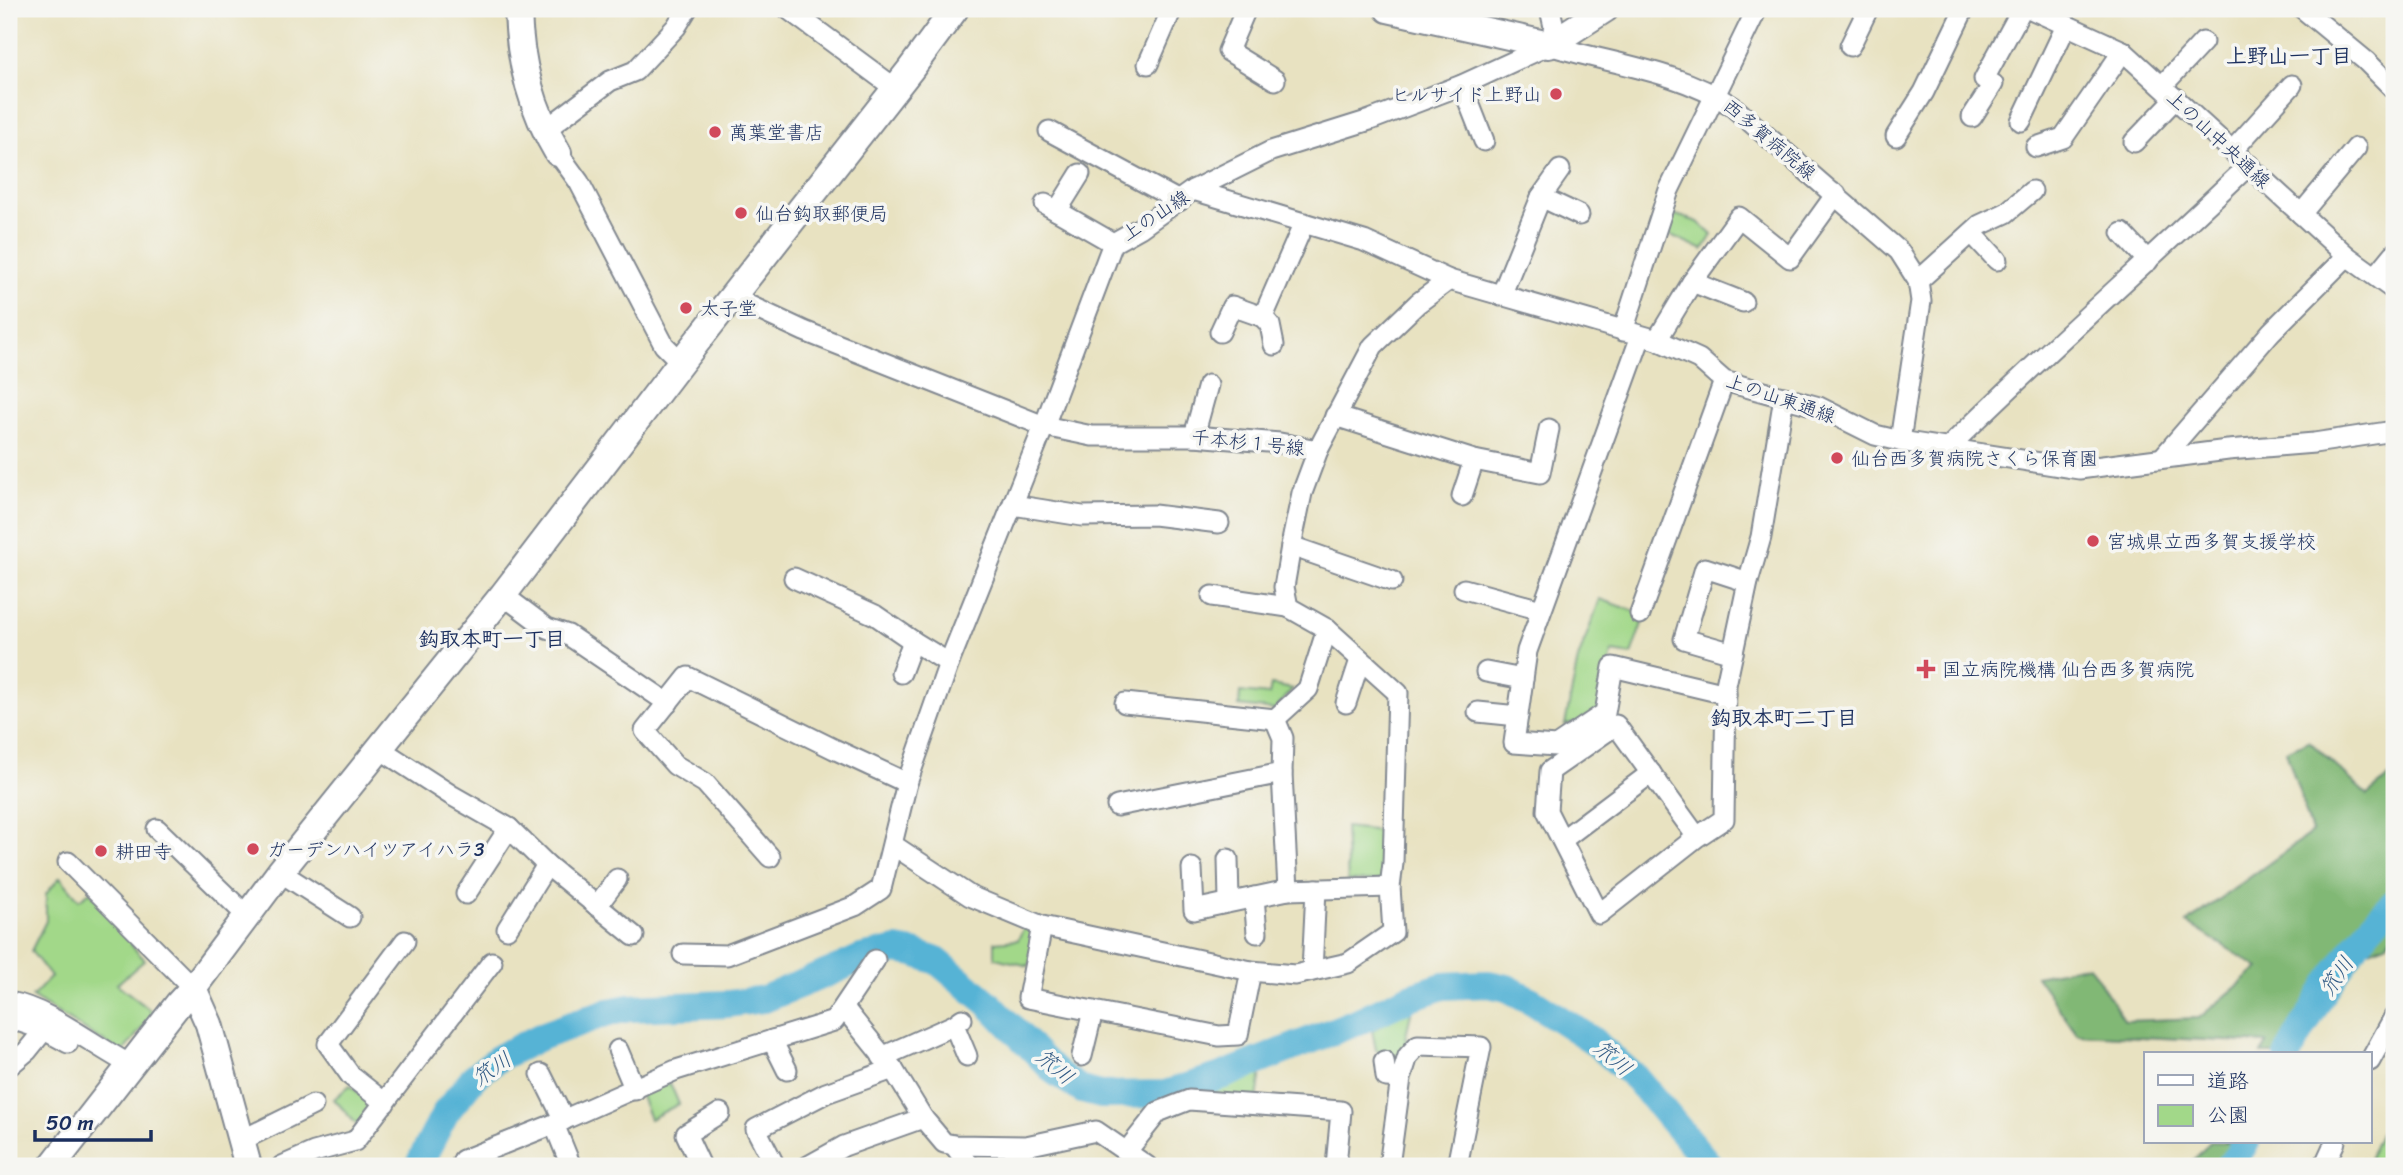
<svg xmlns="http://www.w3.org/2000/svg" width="2403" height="1175" viewBox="0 0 2403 1175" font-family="Sriracha,'Klee One',sans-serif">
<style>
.green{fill:#a2d889;stroke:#5e8474;stroke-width:2}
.forest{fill:#81b875;stroke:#4e746a;stroke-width:2}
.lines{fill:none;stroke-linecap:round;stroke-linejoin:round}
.river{stroke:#57b3d5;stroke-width:28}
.street-casing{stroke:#828890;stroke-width:23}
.secondary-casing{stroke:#828890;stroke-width:30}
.street{stroke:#fff;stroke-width:19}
.secondary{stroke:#fff;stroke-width:26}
.poi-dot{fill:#d1495b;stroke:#f6f6f2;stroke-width:2.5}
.labels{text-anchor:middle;stroke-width:7;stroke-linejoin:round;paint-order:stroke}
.poi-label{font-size:19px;fill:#1b2f5e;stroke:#f6f6f2;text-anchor:start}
.street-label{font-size:19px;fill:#1b2f5e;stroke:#f6f6f2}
.neighbourhood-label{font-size:21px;font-weight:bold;fill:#1b2f5e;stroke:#f6f6f2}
.water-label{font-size:21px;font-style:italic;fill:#2d5782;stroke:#f6f6f2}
</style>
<rect width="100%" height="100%" fill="#f6f6f2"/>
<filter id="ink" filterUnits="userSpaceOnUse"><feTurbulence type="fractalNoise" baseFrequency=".0143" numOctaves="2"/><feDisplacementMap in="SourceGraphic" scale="14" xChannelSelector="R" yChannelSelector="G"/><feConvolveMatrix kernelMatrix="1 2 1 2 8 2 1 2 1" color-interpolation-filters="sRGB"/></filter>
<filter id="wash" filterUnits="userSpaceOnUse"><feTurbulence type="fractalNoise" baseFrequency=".00686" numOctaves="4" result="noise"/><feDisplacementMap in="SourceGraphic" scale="28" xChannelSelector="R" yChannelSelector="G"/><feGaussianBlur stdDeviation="1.57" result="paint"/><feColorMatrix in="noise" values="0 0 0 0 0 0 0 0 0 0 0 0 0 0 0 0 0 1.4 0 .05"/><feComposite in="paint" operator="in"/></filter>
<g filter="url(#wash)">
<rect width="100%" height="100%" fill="#e8e2c1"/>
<!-- green -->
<g class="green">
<polygon points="1670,213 1698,222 1712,235 1703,250 1662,231"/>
<polygon points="1600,599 1645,615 1631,655 1612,652 1601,708 1575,723 1565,725 1578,659"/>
<polygon points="1271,685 1293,689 1275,710 1239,706 1240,692 1269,695"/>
<polygon points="1345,827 1390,832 1388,881 1348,881"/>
<polygon points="60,877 79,900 90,892 136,941 131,945 145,960 117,984 154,1013 122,1053 32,997 51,977 31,951 46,921 46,894"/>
<polygon points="1024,927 1036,932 1029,966 995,958 995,942 1018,940"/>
<polygon points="1412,1009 1405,1039 1412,1042 1399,1067 1391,1069 1387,1057 1376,1050 1372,1030"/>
<polygon points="1251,1072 1261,1072 1257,1099 1206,1095 1207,1085"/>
<polygon points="670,1083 679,1104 650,1119 640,1094"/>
<polygon points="350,1085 373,1106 357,1125 334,1099"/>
<polygon points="2394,1103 2394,1166 2366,1166"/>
</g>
<!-- forest -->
<g class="forest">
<polygon points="2309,741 2367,795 2394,773 2394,934 2386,944 2336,962 2300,1054 2262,1054 2267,1043 2077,1034 2036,976 2089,965 2125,1021 2199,1018 2259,968 2187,923 2312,832 2286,751"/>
<polygon points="2210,1142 2258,1142 2238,1166 2189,1166"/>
</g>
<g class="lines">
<!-- river -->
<g class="river">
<path d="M2288,1054C2318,1000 2348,946 2394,903"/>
<polyline points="418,1166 446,1112 474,1077 500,1057 542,1036 605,1013 629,1008 728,1004 764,999 835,970 861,958 897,950 914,953 937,961 988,1003 1054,1071 1082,1090 1101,1095 1165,1094 1224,1075 1361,1020 1410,997 1443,986 1488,984 1507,988 1532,1001 1592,1040 1637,1079 1710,1166"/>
<polyline points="2230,1166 2246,1142"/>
</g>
</g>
</g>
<g filter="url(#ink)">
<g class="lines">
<!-- street casing -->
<g class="street-casing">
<g id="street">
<polyline points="788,9 896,89"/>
<polyline points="1246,9 1228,51 1275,80"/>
<polyline points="2031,9 2123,51 2347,256 2394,290"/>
<polyline points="2303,9 2366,61 2394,89"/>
<path d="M1549,45C1610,64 1678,70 1732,106L1899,251L1918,281L1921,301L1900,441"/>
<polyline points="1549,45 1554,27 1550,9"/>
<polyline points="1850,46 1868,9"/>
<polyline points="1148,64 1172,9"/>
<polyline points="1462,85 1484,141"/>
<polyline points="2162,86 2203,42"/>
<polyline points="1972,117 1993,84 1984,79 2022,9"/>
<polyline points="2021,121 2066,26"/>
<polyline points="545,130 610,81 635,71 676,27 687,9"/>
<polyline points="1049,131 1179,201"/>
<polyline points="1896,136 1924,92 1964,9"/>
<polyline points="2134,142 2176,98"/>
<polyline points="2036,147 2063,138 2123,51"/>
<polyline points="2233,150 2292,85"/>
<polyline points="558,153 579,182 664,345 681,362"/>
<polyline points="1193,190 1364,241 1449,280 1657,340 1699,359 1724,381 1819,407 1875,435 1900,441 2079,469 2228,450 2314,443 2394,431"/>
<polyline points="1541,197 1579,215"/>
<polyline points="1045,204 1113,243"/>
<polyline points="1057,211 1080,174"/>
<polyline points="2301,214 2356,148"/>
<polyline points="1972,233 1997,260"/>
<polyline points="2122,233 2148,261"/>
<polyline points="2376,276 2394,254"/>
<polyline points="1918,281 1980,225 2006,213 2032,191"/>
<polyline points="1692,282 1743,302"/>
<polyline points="735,293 748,305 804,331 1044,426 1113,243 1140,228 1193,190 1271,151 1370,120 1462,85 1549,45"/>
<polyline points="1501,296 1541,197 1560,170"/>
<polyline points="1263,317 1270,325 1274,345"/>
<polyline points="1623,331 1669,190 1757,9"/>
<polyline points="1220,332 1232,306 1263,317 1304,223"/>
<polyline points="1641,336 1527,651 1514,743 1556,746 1605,713 1613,667 1726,694"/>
<polyline points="1657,340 1692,282 1739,217 1790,258 1836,194"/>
<polyline points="1335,416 1474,460 1540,473 1549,429"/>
<polyline points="1194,436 1208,385"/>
<path d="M1947,449C2045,352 2149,261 2249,165"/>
<polyline points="2163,457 2271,332 2347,256"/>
<polyline points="1462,496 1474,460"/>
<polyline points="1013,505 1082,516 1154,515 1219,523"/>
<polyline points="1291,546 1392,581"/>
<polyline points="794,578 875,615 913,641 949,663"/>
<polyline points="1464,589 1541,610"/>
<polyline points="503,595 547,628 568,635 668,703"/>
<polyline points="1212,596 1288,607"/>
<polyline points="1640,614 1724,381"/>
<polyline points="1733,653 1684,639 1705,568 1748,582"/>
<polyline points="1486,672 1523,679"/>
<polyline points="901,673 913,641"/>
<polyline points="1125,703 1275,719 1308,689 1327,629 1288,607 1284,587 1291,546 1302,493 1318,450"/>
<polyline points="1346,703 1360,660"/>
<polyline points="1478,712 1518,716"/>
<polyline points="1275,719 1283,738 1282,773 1288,890"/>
<polyline points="380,749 451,795 509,828 547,865 634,936"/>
<polyline points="1117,806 1282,773"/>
<polyline points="157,829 246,915"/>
<polyline points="1697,837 1599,914 1547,811 1550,771 1616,725 1697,837 1724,819 1726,685 1748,582 1761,537 1784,397"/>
<polyline points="1562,840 1651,773"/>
<polyline points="893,845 970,896 1042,926 1251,971 1295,975 1348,963 1393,932 1390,887 1393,863 1398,693 1327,629"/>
<polyline points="770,857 705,783 675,765 645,731 688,677 834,749 907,783"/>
<polyline points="1228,859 1229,901"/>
<polyline points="68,862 193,988"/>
<polyline points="1192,868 1194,910 1288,890 1390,887"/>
<polyline points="280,872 350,917"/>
<polyline points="466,894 509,828"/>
<polyline points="1254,897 1257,933"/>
<polyline points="597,906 617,879"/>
<polyline points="1042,926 1028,998 1219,1036 1238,1035 1251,971"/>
<polyline points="507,929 547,865"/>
<polyline points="683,954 727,955 855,906 881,889 907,783 949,663 1044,426 1092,436 1194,436 1280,443 1318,450 1373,346 1418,303 1449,280"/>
<polyline points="1312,971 1316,889"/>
<path d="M9,1002C48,1008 95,1047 131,1065"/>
<polyline points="844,1008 893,1069 923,1118"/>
<polyline points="9,1018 44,1030 68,1043"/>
<polyline points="954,1025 967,1056"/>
<polyline points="772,1040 787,1070"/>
<polyline points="618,1050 635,1090"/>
<polyline points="1082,1056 1093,1011"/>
<polyline points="882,1057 954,1025 962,1019"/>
<polyline points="1384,1061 1386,1077 1401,1078"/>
<polyline points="2370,1061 2394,1017"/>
<polyline points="9,1066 27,1051 44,1030"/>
<polyline points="541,1074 564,1120"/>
<polyline points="385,1103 351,1076 328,1044 405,941"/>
<polyline points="554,1124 571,1166"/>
<polyline points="240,1141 313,1105"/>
<polyline points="954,1145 969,1166"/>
<polyline points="1127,1151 1158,1112 1189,1100 1341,1111 1336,1166"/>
<polyline points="463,1160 554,1124 676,1070 834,1021 875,960"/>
<polyline points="282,1166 314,1152 355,1141 492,962"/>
<polyline points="701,1166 686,1134 720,1113"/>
<polyline points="775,1166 756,1129 826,1093 893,1069"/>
<polyline points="808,1166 844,1146 923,1118 944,1143 954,1145 1026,1146 1096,1131 1147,1166"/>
<polyline points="1389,1166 1401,1078 1408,1056 1418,1045 1481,1047 1457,1166"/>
<polyline points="2324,1166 2335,1142"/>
</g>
</g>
<!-- secondary casing -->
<g class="secondary-casing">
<g id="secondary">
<path d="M518,9C519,61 531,108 558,153"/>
<polyline points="1388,9 1549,45 1605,9"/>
<polyline points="193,988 209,1024 248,1166"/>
<polyline points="52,1166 179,1003 193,988 280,872 503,595 681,362 910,70 955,9"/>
</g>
</g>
<!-- street -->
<use href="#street" class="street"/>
<!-- secondary -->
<use href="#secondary" class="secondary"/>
</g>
</g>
<!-- markers -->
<g class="poi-dot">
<circle cx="1556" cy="94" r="7"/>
<circle cx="715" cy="132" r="7"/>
<circle cx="741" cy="213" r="7"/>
<circle cx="686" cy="308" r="7"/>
<circle cx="1837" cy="458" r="7"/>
<circle cx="2093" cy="541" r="7"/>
<path d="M1922.5 658.5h7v7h7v7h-7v7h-7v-7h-7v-7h7z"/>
<circle cx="253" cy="849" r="7"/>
<circle cx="101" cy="851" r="7"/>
</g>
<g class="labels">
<!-- poi labels -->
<g class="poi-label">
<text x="1542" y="101" text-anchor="end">ヒルサイド上野山</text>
<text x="729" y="139">萬葉堂書店</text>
<text x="755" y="220">仙台鈎取郵便局</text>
<text x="700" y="315">太子堂</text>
<text x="1851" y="465">仙台西多賀病院さくら保育園</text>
<text x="2107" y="548">宮城県立西多賀支援学校</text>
<text x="1942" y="676">国立病院機構 仙台西多賀病院</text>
<text x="267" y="856">ガーデンハイツアイハラ3</text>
<text x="115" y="858">耕田寺</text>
</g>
<!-- street labels -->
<g class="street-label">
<text transform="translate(1770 139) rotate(40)" y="7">西多賀病院線</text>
<text transform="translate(2219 139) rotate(43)" y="7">上の山中央通線</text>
<text transform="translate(1155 215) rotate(-33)" y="7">上の山線</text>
<text transform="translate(1781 398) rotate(19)" y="7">上の山東通線</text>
<text transform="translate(1248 442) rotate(6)" y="7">千本杉１号線</text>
</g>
<!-- neighbourhood labels -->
<g class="neighbourhood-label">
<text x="2289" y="63">上野山一丁目</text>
<text x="492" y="646">鈎取本町一丁目</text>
<text x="1784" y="725">鈎取本町二丁目</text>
</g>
<!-- water labels -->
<g class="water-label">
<text transform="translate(2337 976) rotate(-56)" y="7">笊川</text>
<text transform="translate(1613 1058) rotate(41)" y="7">笊川</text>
<text transform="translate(1055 1067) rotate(40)" y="7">笊川</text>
<text transform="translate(492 1069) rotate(-35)" y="7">笊川</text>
</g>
</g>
<!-- margin -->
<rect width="2403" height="1175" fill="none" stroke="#f6f6f2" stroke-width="35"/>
<!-- legend -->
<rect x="2144" y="1052" width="228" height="91" fill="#f6f6f2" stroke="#9ea6b7" stroke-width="2"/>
<rect x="2158" y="1075" width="35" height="10" fill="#ffffff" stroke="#9ea6b7" stroke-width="2"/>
<text x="2207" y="1088" font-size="21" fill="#1b2f5e">道路</text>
<rect x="2158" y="1105" width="35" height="21" fill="#a2d889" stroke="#9ea6b7" stroke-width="2"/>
<text x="2207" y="1122" font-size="21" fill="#1b2f5e">公園</text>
<!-- scale -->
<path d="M35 1130v10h116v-10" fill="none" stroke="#1b2f5e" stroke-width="3.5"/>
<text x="46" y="1130" font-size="21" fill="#1b2f5e" stroke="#f6f6f2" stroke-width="5" paint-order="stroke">50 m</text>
</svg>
